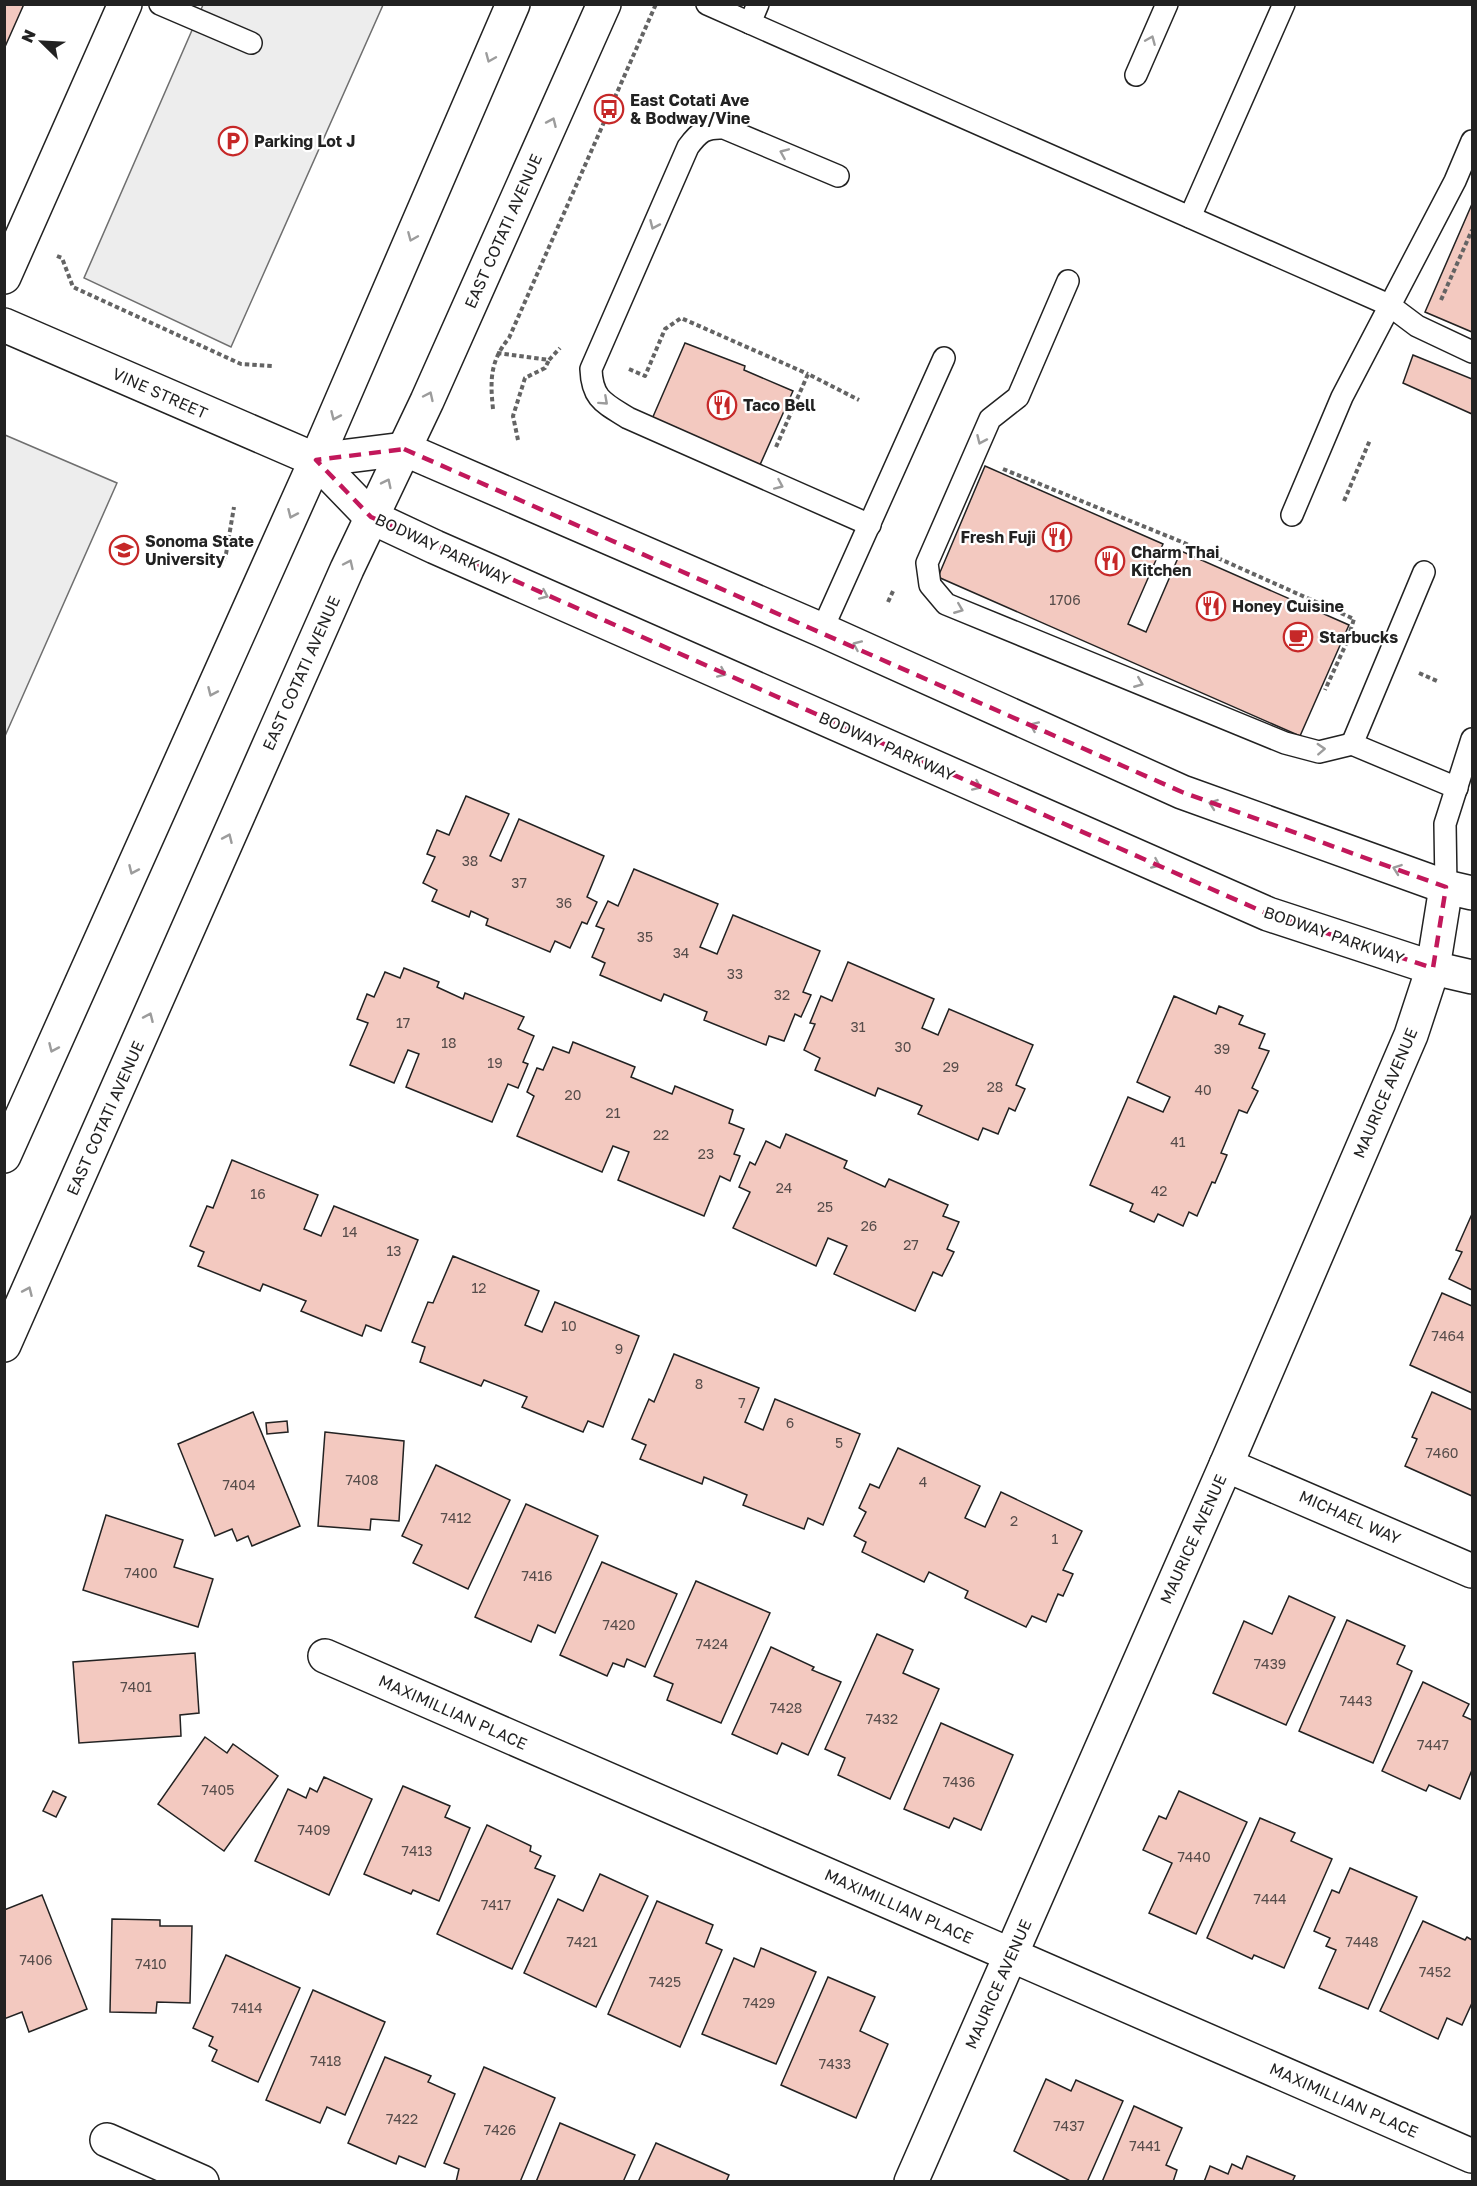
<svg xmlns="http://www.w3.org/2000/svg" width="1477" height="2186" viewBox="0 0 1477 2186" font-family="'Golos Text',sans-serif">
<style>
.parking{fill:#ededed;stroke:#6f6f6f;stroke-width:1.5}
.building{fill:#f3c9c0;stroke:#222;stroke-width:1.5}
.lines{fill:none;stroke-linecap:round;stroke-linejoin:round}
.service-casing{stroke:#222;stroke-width:24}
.minor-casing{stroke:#222;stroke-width:36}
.tertiary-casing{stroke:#222;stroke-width:36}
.secondary-casing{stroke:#222;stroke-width:36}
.path{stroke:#646464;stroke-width:4;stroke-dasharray:4.5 3;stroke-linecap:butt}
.service{stroke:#fff;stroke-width:21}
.minor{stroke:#fff;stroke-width:33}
.tertiary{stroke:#fff;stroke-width:33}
.secondary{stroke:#fff;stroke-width:33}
.oneway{stroke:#9c9c9c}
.marked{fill:none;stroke:#c2185b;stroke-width:4.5;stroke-dasharray:12 8;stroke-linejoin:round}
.labels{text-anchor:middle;stroke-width:4.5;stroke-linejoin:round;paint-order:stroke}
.number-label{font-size:14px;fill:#564c4a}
.poi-label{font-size:16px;font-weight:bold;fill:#222;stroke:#fff;text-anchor:start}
.street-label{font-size:16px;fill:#222;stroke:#fff}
</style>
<rect width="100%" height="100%" fill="#fff"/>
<!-- parking -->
<g class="parking">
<polygon points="203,5 383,5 231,347 84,278"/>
<polygon points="5,435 117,483 5,736"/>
</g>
<!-- building -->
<g class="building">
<polygon points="4,4 24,4 4,49"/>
<polygon points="1472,204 1472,332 1425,312"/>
<polygon points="685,343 745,366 744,370 793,391 759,467 652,419"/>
<polygon points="1413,355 1472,379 1472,414 1403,383"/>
<polygon points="985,466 1163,544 1128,624 1146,632 1181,551 1349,625 1300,736 938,577"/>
<polygon points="466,796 509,814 490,856 501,861 519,819 604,856 587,897 597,902 587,924 582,922 570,948 555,941 550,952 486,925 488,919 471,911 469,917 432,901 437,890 423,883 435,857 427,854 437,830 449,835"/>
<polygon points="634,869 718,904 700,947 717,954 733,915 820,951 803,992 811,995 801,1017 795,1014 784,1041 769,1036 766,1045 704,1020 707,1012 664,994 661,1001 600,975 605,963 592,957 604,929 596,926 608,901 618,906"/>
<polygon points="848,962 934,999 922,1028 938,1035 949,1009 1033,1045 1016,1085 1025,1089 1015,1111 1009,1108 998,1134 983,1128 978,1140 918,1114 922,1106 878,1088 875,1096 815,1070 820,1058 804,1050 815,1024 810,1023 821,996 832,1001"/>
<polygon points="404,968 439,982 437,987 463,999 465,993 524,1017 518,1029 534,1036 523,1062 528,1064 518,1088 508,1084 492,1122 406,1087 419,1054 408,1050 394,1083 350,1065 368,1023 357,1019 367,994 374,997 385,972 400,978"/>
<polygon points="1174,996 1216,1014 1219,1006 1243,1016 1239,1024 1265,1034 1259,1048 1269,1051 1252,1088 1258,1091 1247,1113 1239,1110 1221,1153 1227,1155 1215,1183 1212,1182 1197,1216 1189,1212 1183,1226 1158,1214 1154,1222 1130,1211 1133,1204 1090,1185 1128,1097 1163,1112 1170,1097 1137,1082"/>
<polygon points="573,1042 635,1067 631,1077 672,1094 675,1086 733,1110 729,1123 744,1129 734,1154 740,1156 730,1181 720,1176 704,1216 618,1180 629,1152 613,1146 602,1172 517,1136 534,1096 527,1092 537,1068 543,1070 553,1047 569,1053"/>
<polygon points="786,1134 847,1161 844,1168 885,1187 889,1179 948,1205 943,1216 959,1222 947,1249 954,1252 942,1276 933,1272 915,1311 834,1274 847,1246 828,1238 816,1266 733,1228 750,1192 739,1187 750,1162 755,1165 766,1141 780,1148"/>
<polygon points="232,1160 318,1195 304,1229 321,1236 334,1206 418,1240 381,1331 366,1325 362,1336 301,1311 306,1301 263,1284 260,1291 198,1266 204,1252 190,1246 207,1206 213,1208"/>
<polygon points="1472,1214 1472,1290 1449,1279 1462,1252 1456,1250"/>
<polygon points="453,1256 539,1291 525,1325 542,1332 555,1302 639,1336 603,1427 588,1421 583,1432 522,1407 527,1397 484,1380 481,1386 420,1362 425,1347 412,1342 428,1302 433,1303"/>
<polygon points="1442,1293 1472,1306 1472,1393 1410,1365"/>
<polygon points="674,1354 759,1388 745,1422 763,1430 775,1399 860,1434 823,1525 808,1518 804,1529 743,1505 747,1495 704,1477 702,1484 640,1459 646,1445 632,1439 649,1399 654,1402"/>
<polygon points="1432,1392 1472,1410 1472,1496 1405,1466 1417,1439 1412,1437"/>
<polygon points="253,1412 300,1526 252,1546 248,1536 237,1541 232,1529 215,1536 178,1444"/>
<polygon points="287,1421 288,1432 267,1434 266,1423"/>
<polygon points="325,1432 404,1441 399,1521 371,1519 370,1530 318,1526"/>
<polygon points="898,1448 980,1486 965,1518 985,1527 1001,1492 1082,1531 1063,1570 1073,1574 1063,1596 1058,1594 1046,1622 1032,1616 1026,1627 965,1598 968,1591 929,1572 924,1582 862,1552 866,1542 854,1536 866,1512 859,1508 870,1484 879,1488"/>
<polygon points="436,1465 510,1500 468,1589 413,1563 422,1545 402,1536"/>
<polygon points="526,1504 598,1536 555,1633 538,1625 531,1642 475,1617"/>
<polygon points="106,1515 183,1540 174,1567 213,1579 198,1627 83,1590"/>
<polygon points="602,1562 677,1594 645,1667 627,1659 624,1667 613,1663 607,1676 560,1655"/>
<polygon points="696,1581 770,1613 721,1723 667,1700 673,1684 654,1676"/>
<polygon points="1289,1596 1335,1617 1286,1725 1213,1693 1244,1621 1272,1634"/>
<polygon points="1347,1620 1405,1646 1397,1664 1412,1671 1373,1763 1299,1731"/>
<polygon points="877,1634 913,1650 903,1673 939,1689 890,1799 838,1775 845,1758 825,1749"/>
<polygon points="771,1647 814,1667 812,1670 841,1682 808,1755 782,1743 777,1754 732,1734"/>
<polygon points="195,1653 199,1713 180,1715 181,1736 79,1743 73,1662"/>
<polygon points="1423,1682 1469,1704 1463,1716 1472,1720 1472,1770 1460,1799 1429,1785 1426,1791 1382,1771"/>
<polygon points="941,1723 1013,1755 981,1830 954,1818 949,1828 904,1809"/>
<polygon points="205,1737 227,1753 233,1744 278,1776 224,1851 158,1804"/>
<polygon points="324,1777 372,1799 329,1895 255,1861 288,1789 306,1798 310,1788 317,1792"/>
<polygon points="403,1786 450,1806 445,1817 470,1828 439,1901 413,1890 411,1894 364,1874"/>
<polygon points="53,1791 66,1797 56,1817 43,1811"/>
<polygon points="1179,1791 1247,1822 1196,1934 1149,1913 1172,1863 1143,1850 1159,1816 1166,1819"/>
<polygon points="1260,1818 1295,1833 1291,1841 1332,1859 1284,1968 1254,1955 1252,1959 1207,1938"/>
<polygon points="487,1825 531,1846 530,1851 541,1856 535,1868 555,1876 512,1969 437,1934"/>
<polygon points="1350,1868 1417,1897 1368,2009 1319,1988 1336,1950 1326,1946 1330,1938 1314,1931 1332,1890 1339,1893"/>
<polygon points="600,1874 648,1896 596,2007 524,1973 558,1899 583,1911"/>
<polygon points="42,1895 87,2009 29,2032 22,2012 4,2019 4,1910"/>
<polygon points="657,1901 713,1925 706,1943 722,1950 680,2047 608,2014"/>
<polygon points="112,1919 160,1920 160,1926 192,1926 190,2003 157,2002 156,2013 110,2012"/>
<polygon points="1423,1921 1465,1940 1467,1937 1472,1940 1472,2003 1462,2025 1447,2018 1438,2039 1380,2011"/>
<polygon points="761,1948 816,1972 776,2064 702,2034 734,1958 754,1967"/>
<polygon points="226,1955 300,1988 258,2082 212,2061 217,2050 209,2046 213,2037 193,2028"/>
<polygon points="828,1977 875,1997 860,2031 888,2044 856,2118 781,2085"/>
<polygon points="313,1990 385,2022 345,2115 327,2107 320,2123 266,2100"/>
<polygon points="385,2057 431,2076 428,2082 455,2094 425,2167 399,2156 396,2164 348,2143"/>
<polygon points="484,2067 555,2098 520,2182 456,2182 459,2169 444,2163"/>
<polygon points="1046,2079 1071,2091 1076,2080 1123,2101 1087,2182 1072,2182 1014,2151"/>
<polygon points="1134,2106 1182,2128 1166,2165 1177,2170 1173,2182 1102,2182"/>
<polygon points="560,2123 635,2155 623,2182 536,2182"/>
<polygon points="656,2143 729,2175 726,2182 638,2182"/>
<polygon points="1247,2156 1295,2176 1292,2182 1204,2182 1210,2166 1228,2174 1232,2164 1242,2169"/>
</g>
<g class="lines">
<!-- service casing -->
<g class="service-casing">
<g id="service">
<polyline points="160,4 251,43"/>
<polyline points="707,4 1389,305 1417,326 1472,352"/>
<polyline points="750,23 758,4"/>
<polyline points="1136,75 1167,4"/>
<path d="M838,176L724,128C705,127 699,132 688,147L591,369C592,399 604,403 628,418L870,525"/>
<polyline points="1190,217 1284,4"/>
<polyline points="1068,281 1018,397 990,419 927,563 930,585 946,604 1285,743 1319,752 1352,744"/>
<polyline points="1292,515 1342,397 1455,181 1472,141"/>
<polyline points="1424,572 1352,744 1457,788"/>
<polyline points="822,630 944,358"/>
<polyline points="1446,887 1445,824 1472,739"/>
</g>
</g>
<!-- minor casing -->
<g class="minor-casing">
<g id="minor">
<polyline points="4,277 125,4"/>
<polyline points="4,325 316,460"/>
<polyline points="1226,1465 1472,1571"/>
<polyline points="325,1656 1472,2156"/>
<polyline points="107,2140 202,2182"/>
<polyline points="911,2182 1226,1465 1411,1035 1433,968 1446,887"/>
</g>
</g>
<!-- tertiary casing -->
<g class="tertiary-casing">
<g id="tertiary">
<polyline points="316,460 371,517 435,547 1268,914 1433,968 1472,977"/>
<polyline points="316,460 404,449 822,630 1182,792 1446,887 1472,893"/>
</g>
</g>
<!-- secondary casing -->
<g class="secondary-casing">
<g id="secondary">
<polyline points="4,1156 316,460 513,4"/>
<polyline points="4,1345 347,569 427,401 604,4"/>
</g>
</g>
<!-- path -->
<g class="path">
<polyline points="57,256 62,258 73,287 241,364 272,366"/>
<polyline points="1441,300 1472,230"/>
<polyline points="497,353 549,360 560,348"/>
<polyline points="629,369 645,376 665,329 681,318 808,374"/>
<path d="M493,409C490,380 490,361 509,338L656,4"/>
<polyline points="518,440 513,416 525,378 545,368 549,360"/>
<polyline points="776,447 808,374 859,400"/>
<polyline points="1003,469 1182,542 1354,619 1346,644 1325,690"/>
<polyline points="1344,501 1370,440"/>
<polyline points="220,568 226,554 234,507"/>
<polyline points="888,602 894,589"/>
<polyline points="1419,673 1437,681"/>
</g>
<!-- service -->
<use href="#service" class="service"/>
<!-- minor -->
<use href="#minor" class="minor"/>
<!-- tertiary -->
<use href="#tertiary" class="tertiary"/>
<!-- secondary -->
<use href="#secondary" class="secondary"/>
</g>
<!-- one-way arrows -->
<defs><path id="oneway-chevron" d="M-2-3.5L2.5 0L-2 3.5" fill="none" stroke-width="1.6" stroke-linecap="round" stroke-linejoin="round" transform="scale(1.5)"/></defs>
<g class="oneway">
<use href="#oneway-chevron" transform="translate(1151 40) rotate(-67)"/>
<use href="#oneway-chevron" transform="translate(490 58) rotate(113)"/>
<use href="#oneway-chevron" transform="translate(552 122) rotate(-66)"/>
<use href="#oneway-chevron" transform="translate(784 153) rotate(-157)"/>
<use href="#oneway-chevron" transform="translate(654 225) rotate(114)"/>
<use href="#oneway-chevron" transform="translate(412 237) rotate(113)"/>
<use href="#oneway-chevron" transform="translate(429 396) rotate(-65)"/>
<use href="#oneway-chevron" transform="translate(604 401) rotate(42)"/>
<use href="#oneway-chevron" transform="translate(335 416) rotate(114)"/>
<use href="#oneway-chevron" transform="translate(981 440) rotate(114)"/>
<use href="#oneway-chevron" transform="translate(387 483) rotate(-64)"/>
<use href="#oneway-chevron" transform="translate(779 485) rotate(24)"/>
<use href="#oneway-chevron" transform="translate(292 514) rotate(114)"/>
<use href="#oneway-chevron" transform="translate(349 564) rotate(-65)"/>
<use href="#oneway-chevron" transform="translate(544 595) rotate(24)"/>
<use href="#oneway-chevron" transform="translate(959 609) rotate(22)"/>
<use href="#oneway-chevron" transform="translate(857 645) rotate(-156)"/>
<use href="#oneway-chevron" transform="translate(722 673) rotate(24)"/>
<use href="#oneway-chevron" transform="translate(1139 683) rotate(22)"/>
<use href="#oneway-chevron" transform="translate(212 692) rotate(114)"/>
<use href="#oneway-chevron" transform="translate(1034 726) rotate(-156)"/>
<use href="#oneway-chevron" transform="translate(1321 749) rotate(-3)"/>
<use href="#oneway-chevron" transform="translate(977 786) rotate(24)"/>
<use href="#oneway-chevron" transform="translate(1213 804) rotate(-160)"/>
<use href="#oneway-chevron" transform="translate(228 838) rotate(-66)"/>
<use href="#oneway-chevron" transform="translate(1156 864) rotate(24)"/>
<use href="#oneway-chevron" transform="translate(1397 869) rotate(-160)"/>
<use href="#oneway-chevron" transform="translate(133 870) rotate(114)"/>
<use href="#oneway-chevron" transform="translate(149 1017) rotate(-66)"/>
<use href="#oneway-chevron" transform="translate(53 1048) rotate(114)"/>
<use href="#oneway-chevron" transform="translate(28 1291) rotate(-66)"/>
</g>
<!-- marked area -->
<path class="marked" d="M404,449L1182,792L1446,887L1433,968L1268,914L371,517L316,460Z"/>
<!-- icons -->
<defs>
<g id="bus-ring" transform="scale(1.5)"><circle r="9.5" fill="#fff" stroke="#c62828" stroke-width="1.5"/><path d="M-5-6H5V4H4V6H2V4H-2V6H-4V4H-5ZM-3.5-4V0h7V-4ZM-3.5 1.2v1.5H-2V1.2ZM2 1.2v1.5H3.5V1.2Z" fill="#c62828"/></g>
<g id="parking-ring" transform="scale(1.5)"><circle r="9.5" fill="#fff" stroke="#c62828" stroke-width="1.5"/><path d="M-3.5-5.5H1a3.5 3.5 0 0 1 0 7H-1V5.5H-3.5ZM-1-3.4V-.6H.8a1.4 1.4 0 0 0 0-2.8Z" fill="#c62828"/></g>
<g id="restaurant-ring" transform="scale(1.5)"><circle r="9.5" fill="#fff" stroke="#c62828" stroke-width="1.5"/><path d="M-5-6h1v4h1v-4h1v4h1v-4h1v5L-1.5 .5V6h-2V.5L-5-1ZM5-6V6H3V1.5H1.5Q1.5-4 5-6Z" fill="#c62828"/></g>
<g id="university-ring" transform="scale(1.5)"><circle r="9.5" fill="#fff" stroke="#c62828" stroke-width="1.5"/><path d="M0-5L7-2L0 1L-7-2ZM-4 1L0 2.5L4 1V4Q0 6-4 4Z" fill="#c62828"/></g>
<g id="cafe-ring" transform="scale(1.5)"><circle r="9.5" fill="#fff" stroke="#c62828" stroke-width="1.5"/><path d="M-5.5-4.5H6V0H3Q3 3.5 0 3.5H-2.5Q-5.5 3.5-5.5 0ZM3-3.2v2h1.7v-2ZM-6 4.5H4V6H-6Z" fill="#c62828"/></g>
</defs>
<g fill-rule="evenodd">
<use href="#bus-ring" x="609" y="109"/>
<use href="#parking-ring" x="233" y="141"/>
<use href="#restaurant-ring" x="722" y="405"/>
<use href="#restaurant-ring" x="1057" y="537"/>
<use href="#university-ring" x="124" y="550"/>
<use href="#restaurant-ring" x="1110" y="561"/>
<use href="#restaurant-ring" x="1211" y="606"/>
<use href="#cafe-ring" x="1298" y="637"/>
</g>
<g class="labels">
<!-- number labels -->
<g class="number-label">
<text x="1065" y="605">1706</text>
<text x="470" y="866">38</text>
<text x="519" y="888">37</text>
<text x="564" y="908">36</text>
<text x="645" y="942">35</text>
<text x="681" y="958">34</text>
<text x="735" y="979">33</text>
<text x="782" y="1000">32</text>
<text x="403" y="1028">17</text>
<text x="858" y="1032">31</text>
<text x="449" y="1048">18</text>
<text x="903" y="1052">30</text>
<text x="1222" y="1054">39</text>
<text x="495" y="1068">19</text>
<text x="951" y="1072">29</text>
<text x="995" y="1092">28</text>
<text x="1203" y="1095">40</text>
<text x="573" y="1100">20</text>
<text x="613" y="1118">21</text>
<text x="661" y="1140">22</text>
<text x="1178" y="1147">41</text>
<text x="706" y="1159">23</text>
<text x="784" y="1193">24</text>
<text x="1159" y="1196">42</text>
<text x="258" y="1199">16</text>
<text x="825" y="1212">25</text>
<text x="869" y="1231">26</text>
<text x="350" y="1237">14</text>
<text x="911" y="1250">27</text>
<text x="394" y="1256">13</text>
<text x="479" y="1293">12</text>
<text x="569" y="1331">10</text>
<text x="1448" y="1341">7464</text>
<text x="619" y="1354">9</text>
<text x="699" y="1389">8</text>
<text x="742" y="1408">7</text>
<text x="790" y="1428">6</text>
<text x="839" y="1448">5</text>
<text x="1442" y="1458">7460</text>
<text x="362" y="1485">7408</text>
<text x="923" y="1487">4</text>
<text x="239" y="1490">7404</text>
<text x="456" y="1523">7412</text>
<text x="1014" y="1526">2</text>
<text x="1055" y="1544">1</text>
<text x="141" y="1578">7400</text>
<text x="537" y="1581">7416</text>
<text x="619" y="1630">7420</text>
<text x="712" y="1649">7424</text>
<text x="1270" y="1669">7439</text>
<text x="136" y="1692">7401</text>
<text x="1356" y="1706">7443</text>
<text x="786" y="1713">7428</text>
<text x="882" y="1724">7432</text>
<text x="1433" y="1750">7447</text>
<text x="959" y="1787">7436</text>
<text x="218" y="1795">7405</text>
<text x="314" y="1835">7409</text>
<text x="417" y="1856">7413</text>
<text x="1194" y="1862">7440</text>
<text x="1270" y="1904">7444</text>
<text x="496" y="1910">7417</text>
<text x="582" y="1947">7421</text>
<text x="1362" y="1947">7448</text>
<text x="36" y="1965">7406</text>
<text x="151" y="1969">7410</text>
<text x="1435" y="1977">7452</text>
<text x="665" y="1987">7425</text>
<text x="759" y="2008">7429</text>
<text x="247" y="2013">7414</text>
<text x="326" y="2066">7418</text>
<text x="835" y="2069">7433</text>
<text x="402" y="2124">7422</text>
<text x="1069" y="2131">7437</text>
<text x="500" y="2135">7426</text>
<text x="1145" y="2151">7441</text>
</g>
<!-- poi labels -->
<g class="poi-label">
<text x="630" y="106">East Cotati Ave<tspan x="630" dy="18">&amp; Bodway/Vine</tspan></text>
<text x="254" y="147">Parking Lot J</text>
<text x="743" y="411">Taco Bell</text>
<text x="1036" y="543" text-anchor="end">Fresh Fuji</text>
<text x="145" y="547">Sonoma State<tspan x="145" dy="18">University</tspan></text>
<text x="1131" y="558">Charm Thai<tspan x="1131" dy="18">Kitchen</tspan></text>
<text x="1232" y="612">Honey Cuisine</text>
<text x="1319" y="643">Starbucks</text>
</g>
<!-- street labels -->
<g class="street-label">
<text transform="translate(503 231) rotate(-66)" y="6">EAST COTATI AVENUE</text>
<text transform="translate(160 393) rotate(24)" y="6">VINE STREET</text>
<text transform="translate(443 549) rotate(25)" y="6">BODWAY PARKWAY</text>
<text transform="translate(301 673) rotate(-66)" y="6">EAST COTATI AVENUE</text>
<text transform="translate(887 746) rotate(24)" y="6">BODWAY PARKWAY</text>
<text transform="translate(1334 935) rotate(19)" y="6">BODWAY PARKWAY</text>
<text transform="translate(1385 1093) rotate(-67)" y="6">MAURICE AVENUE</text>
<text transform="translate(105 1118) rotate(-66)" y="6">EAST COTATI AVENUE</text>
<text transform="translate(1350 1517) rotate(24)" y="6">MICHAEL WAY</text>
<text transform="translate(1193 1539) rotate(-66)" y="6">MAURICE AVENUE</text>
<text transform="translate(453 1712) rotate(24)" y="6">MAXIMILLIAN PLACE</text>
<text transform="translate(899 1906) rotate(24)" y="6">MAXIMILLIAN PLACE</text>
<text transform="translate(998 1984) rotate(-66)" y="6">MAURICE AVENUE</text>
<text transform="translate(1344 2100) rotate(24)" y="6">MAXIMILLIAN PLACE</text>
</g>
</g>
<!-- border -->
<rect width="1477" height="2186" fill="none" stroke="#222222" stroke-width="12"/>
<!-- north arrow -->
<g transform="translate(42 42) rotate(294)" stroke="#ffffff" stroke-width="4.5" paint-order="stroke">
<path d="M0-4.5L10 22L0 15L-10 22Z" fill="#222222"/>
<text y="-9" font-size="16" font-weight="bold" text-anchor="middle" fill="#222222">N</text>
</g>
</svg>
